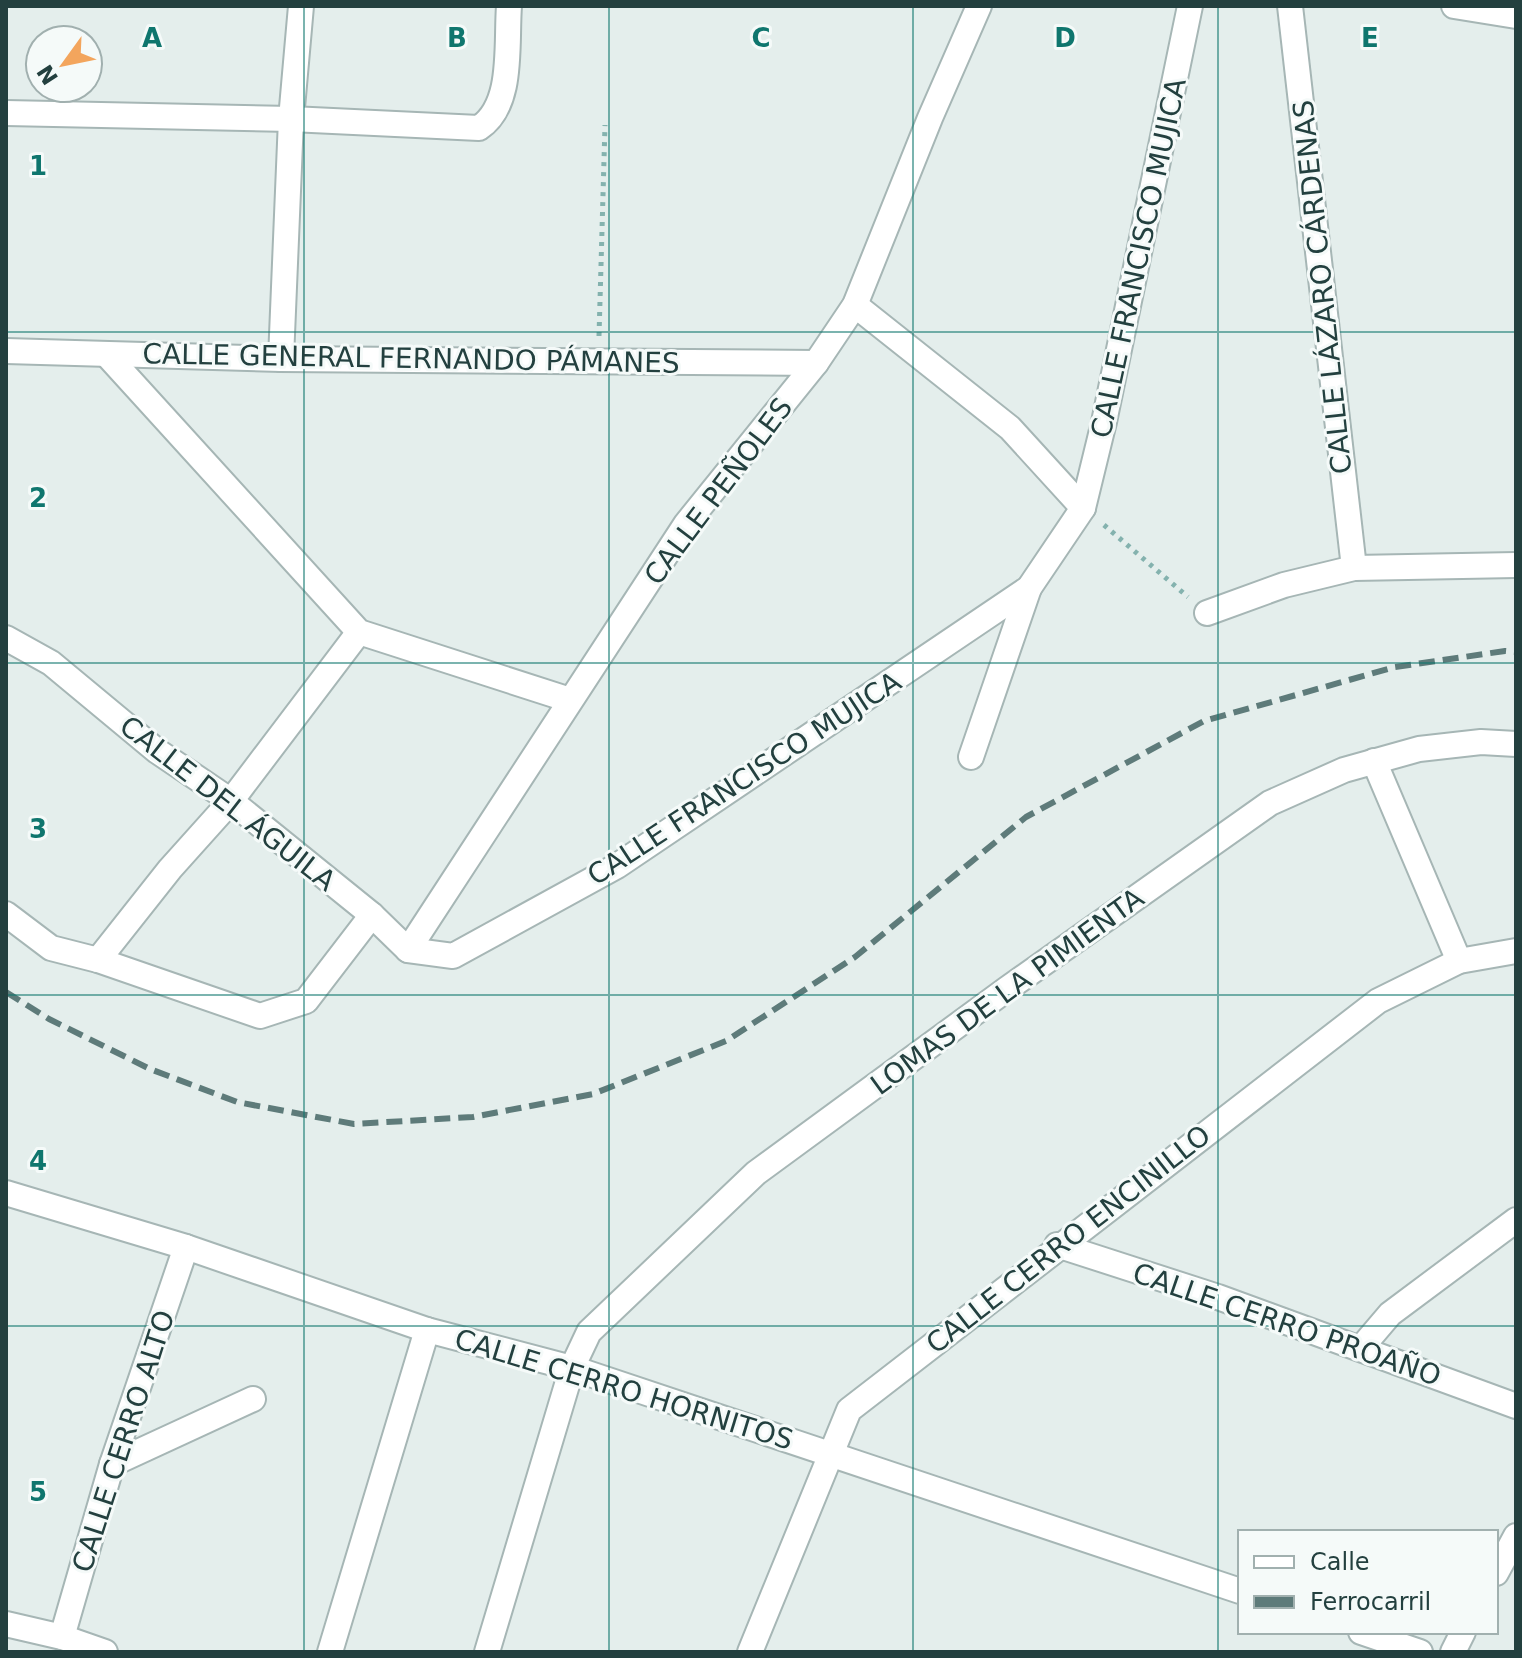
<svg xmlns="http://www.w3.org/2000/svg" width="1522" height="1658" viewBox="0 0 1522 1658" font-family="'DejaVu Sans',sans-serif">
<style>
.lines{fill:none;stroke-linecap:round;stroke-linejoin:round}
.street-casing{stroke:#a6b6b5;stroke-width:28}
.path{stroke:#84b2ae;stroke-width:5;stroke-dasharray:4 6;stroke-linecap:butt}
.street{stroke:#fff;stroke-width:24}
.rail{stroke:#5e7b7a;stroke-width:6;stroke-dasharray:16 8;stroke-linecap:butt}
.grid{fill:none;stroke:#0f766e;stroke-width:2;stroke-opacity:0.55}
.labels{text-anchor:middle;stroke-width:6;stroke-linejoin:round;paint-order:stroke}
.street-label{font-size:28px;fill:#23403f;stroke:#f5faf9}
.grid-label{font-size:26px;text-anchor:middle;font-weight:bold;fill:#0f766e;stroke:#f5faf9;stroke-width:6;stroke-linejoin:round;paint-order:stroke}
</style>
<rect width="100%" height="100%" fill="#e4eeec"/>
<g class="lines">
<!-- street casing -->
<g class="street-casing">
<g id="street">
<polyline points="1290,6 1354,568"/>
<polyline points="1454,6 1516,16"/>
<path d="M6,113L291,119L479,128C514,105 506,45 509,6"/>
<polyline points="855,305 1010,428 1083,508"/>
<polyline points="6,351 281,359 816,363"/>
<polyline points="107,355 359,632 570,700"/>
<polyline points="281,359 291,119 301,6"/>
<polyline points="1207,613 1284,585 1354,568 1516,565"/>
<polyline points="6,638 51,663 157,751 231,801 372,915 408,950 453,956 617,866 1029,588 1083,508 1104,422 1190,6"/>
<polyline points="971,757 1029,588"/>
<polyline points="1374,761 1459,961"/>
<polyline points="6,914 51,948 98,960 260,1016 306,1001 372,915"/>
<polyline points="408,950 686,524 816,363 855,305 930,118 979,6"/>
<polyline points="98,960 170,869 231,801 359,632"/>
<polyline points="6,1193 186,1247 427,1330 572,1368 1240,1591"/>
<polyline points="1057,1245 1218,1297 1516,1406"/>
<polyline points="1361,1348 1390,1314 1516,1220"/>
<polyline points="112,1464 253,1399"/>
<polyline points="1496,1573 1516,1536"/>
<polyline points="6,1624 62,1637 105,1652"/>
<polyline points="1361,1632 1420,1652"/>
<polyline points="62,1637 112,1464 186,1247"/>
<polyline points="330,1652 427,1330"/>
<polyline points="487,1652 572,1368 589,1332 756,1173 1007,989 1270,803 1344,770 1419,749 1481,742 1516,744"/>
<polyline points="750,1652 849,1410 1378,1001 1459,961 1516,951"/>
<polyline points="1453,1652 1463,1632"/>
</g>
</g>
<!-- path -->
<g class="path">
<polyline points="599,336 605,125"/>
<polyline points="1104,525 1188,597"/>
</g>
<!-- street -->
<use href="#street" class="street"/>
<!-- rail -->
<polyline class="rail" points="6,992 49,1019 150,1069 237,1102 354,1124 473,1117 593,1094 726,1041 855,957 1026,817 1204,721 1395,667 1505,651 1516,652"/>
</g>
<!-- grid -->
<path class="grid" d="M304,6V1652M609,6V1652M913,6V1652M1218,6V1652M6,332H1516M6,663H1516M6,995H1516M6,1326H1516"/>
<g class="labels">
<!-- street labels -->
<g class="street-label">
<text transform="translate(1138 258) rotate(-78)" y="10">CALLE FRANCISCO MUJICA</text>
<text transform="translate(1322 287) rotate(-96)" y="10">CALLE LÁZARO CÁRDENAS</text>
<text transform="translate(411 358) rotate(1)" y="10">CALLE GENERAL FERNANDO PÁMANES</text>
<text transform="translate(718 491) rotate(-53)" y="10">CALLE PEÑOLES</text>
<text transform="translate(744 778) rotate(-33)" y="10">CALLE FRANCISCO MUJICA</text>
<text transform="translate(228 803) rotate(38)" y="10">CALLE DEL ÁGUILA</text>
<text transform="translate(1007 991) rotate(-36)" y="10">LOMAS DE LA PIMIENTA</text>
<text transform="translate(1068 1239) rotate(-38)" y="10">CALLE CERRO ENCINILLO</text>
<text transform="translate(1287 1324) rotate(19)" y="10">CALLE CERRO PROAÑO</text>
<text transform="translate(624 1389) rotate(17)" y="10">CALLE CERRO HORNITOS</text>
<text transform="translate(123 1441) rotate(-72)" y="10">CALLE CERRO ALTO</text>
</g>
</g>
<g class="grid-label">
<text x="152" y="47">A</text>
<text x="457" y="47">B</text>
<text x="761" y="47">C</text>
<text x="1065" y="47">D</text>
<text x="1370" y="47">E</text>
<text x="38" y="175">1</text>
<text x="38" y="507">2</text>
<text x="38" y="838">3</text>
<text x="38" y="1170">4</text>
<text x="38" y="1501">5</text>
</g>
<!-- border -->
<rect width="1522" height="1658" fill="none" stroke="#23403f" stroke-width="16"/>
<!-- legend -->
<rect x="1238" y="1530" width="260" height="104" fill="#f5faf9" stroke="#a1b0af" stroke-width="2"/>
<rect x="1254" y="1556" width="40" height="12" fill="#ffffff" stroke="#a1b0af" stroke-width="2"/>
<text x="1310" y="1570" font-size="24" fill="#23403f">Calle</text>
<rect x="1254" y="1596" width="40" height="12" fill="#5e7b7a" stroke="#a1b0af" stroke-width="2"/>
<text x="1310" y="1610" font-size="24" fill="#23403f">Ferrocarril</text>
<!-- north arrow -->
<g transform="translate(64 64) rotate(237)"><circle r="38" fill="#f5faf9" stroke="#a1b0af" stroke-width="2"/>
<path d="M0-6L14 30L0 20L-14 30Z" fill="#f3a55d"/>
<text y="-12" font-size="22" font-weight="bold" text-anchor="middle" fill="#23403f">N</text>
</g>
</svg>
